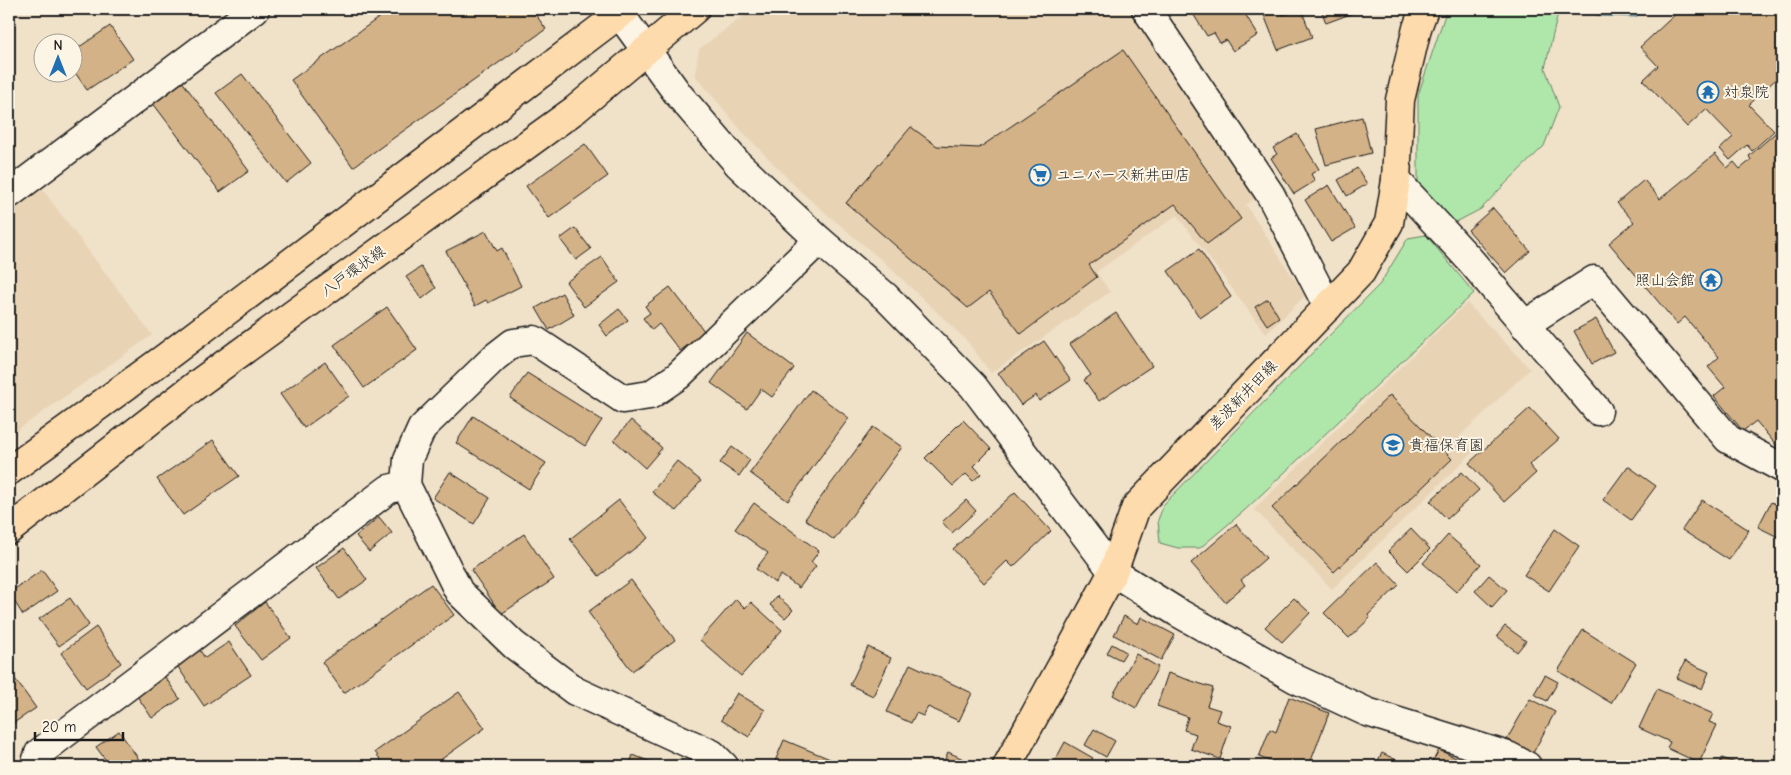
<svg xmlns="http://www.w3.org/2000/svg" width="1791" height="775" viewBox="0 0 1791 775" font-family="'Comic Neue','Klee One',sans-serif">
<style>
.built{fill:#e8d3b5}
.green{fill:#afe7ab;stroke:#668264}
.water{fill:#7fc7e0;stroke:#578392}
.building{fill:#d4b287;stroke:#1c1c1c}
.lines{fill:none;stroke-linecap:round;stroke-linejoin:round}
.minor-casing{stroke:#1c1c1c;stroke-width:31}
.major-casing{stroke:#1c1c1c;stroke-width:31}
.minor{stroke:#fcf5e5;stroke-width:28}
.major{stroke:#fedbac;stroke-width:28}
.labels{text-anchor:middle;stroke-width:4;stroke-linejoin:round;paint-order:stroke}
.poi-label{font-size:15px;fill:#1c1c1c;stroke:#fcf5e5;text-anchor:start}
.street-label{font-size:15px;fill:#1c1c1c;stroke:#fcf5e5}
</style>
<rect width="100%" height="100%" fill="#f0e1c9"/>
<filter id="ink" filterUnits="userSpaceOnUse"><feTurbulence type="fractalNoise" baseFrequency=".02" numOctaves="2"/><feDisplacementMap in="SourceGraphic" scale="10" xChannelSelector="R" yChannelSelector="G"/><feConvolveMatrix kernelMatrix="1 2 1 2 8 2 1 2 1" color-interpolation-filters="sRGB"/></filter>
<g filter="url(#ink)">
<!-- built -->
<g class="built">
<polygon points="753,9 1130,9 1255,189 1256,197 1246,205 1305,296 1266,334 1177,215 1096,272 1110,292 991,373 967,341 939,314 885,263 801,192 741,130 695,75 699,49"/>
<polygon points="39,185 152,335 9,436 9,186"/>
<polygon points="1467,303 1530,369 1459,437 1473,452 1332,589 1254,509"/>
</g>
<!-- green -->
<g class="green">
<polygon points="1447,9 1559,9 1545,68 1559,107 1544,146 1502,187 1481,209 1454,223 1418,182 1418,95"/>
<polygon points="1426,235 1474,293 1245,510 1200,548 1178,548 1160,543 1158,520 1164,504 1380,284 1408,238"/>
</g>
<!-- water -->
<polygon class="water" points="1583,9 1642,9 1636,17 1600,16 1584,11"/>
<!-- building -->
<g class="building">
<polygon points="391,9 536,9 533,11 546,29 353,167 291,80"/>
<polygon points="1190,9 1242,9 1258,35 1233,51 1226,40 1220,43 1214,33 1207,36"/>
<polygon points="1279,9 1283,15 1301,9 1312,37 1278,50 1264,15"/>
<polygon points="1321,9 1360,9 1361,10 1326,23"/>
<polygon points="1681,9 1782,9 1782,73 1749,105 1774,131 1752,151 1747,145 1730,160 1720,149 1733,137 1706,109 1687,127 1643,80 1658,66 1640,47"/>
<polygon points="110,26 133,59 87,90 72,68 72,52"/>
<polygon points="1123,50 1241,219 1207,244 1175,204 1089,265 1097,277 1021,334 989,292 968,308 846,203 911,127 937,146 979,148"/>
<polygon points="242,74 311,163 286,183 216,93"/>
<polygon points="181,80 249,171 220,192 152,102"/>
<polygon points="1362,117 1371,153 1326,165 1316,129"/>
<polygon points="1782,127 1782,452 1756,421 1743,431 1714,396 1725,387 1708,367 1719,357 1685,317 1677,324 1609,243 1634,222 1617,203 1644,180 1660,199 1715,154 1727,168 1734,162 1740,169 1751,160 1749,156"/>
<polygon points="1297,134 1319,169 1311,174 1315,181 1294,194 1271,158 1277,154 1273,148"/>
<polygon points="585,144 608,176 549,218 526,186"/>
<polygon points="1357,168 1367,184 1347,196 1338,180"/>
<polygon points="1329,185 1355,228 1331,242 1305,200"/>
<polygon points="1493,208 1530,251 1506,273 1468,230"/>
<polygon points="575,228 591,249 576,260 560,239"/>
<polygon points="486,231 497,251 502,248 521,286 488,303 486,300 475,306 446,251"/>
<polygon points="1199,249 1231,297 1200,318 1168,271"/>
<polygon points="602,257 619,282 584,307 566,282"/>
<polygon points="421,267 436,288 422,299 406,277"/>
<polygon points="670,287 705,332 680,351 659,324 652,330 643,318 650,313 645,306"/>
<polygon points="562,293 574,315 549,330 536,308"/>
<polygon points="1268,299 1279,317 1267,325 1255,307"/>
<polygon points="387,307 417,350 364,388 334,345"/>
<polygon points="619,309 628,320 607,336 599,325"/>
<polygon points="1116,313 1152,366 1099,401 1084,380 1091,375 1070,344"/>
<polygon points="1596,319 1614,352 1592,364 1574,331"/>
<polygon points="747,333 794,368 772,397 761,389 747,409 711,383"/>
<polygon points="1044,341 1071,380 1039,401 1036,395 1021,405 998,373"/>
<polygon points="325,362 349,396 304,428 280,394"/>
<polygon points="527,373 602,420 585,446 510,398"/>
<polygon points="811,390 849,418 788,501 750,473"/>
<polygon points="1390,395 1452,459 1334,572 1272,508"/>
<polygon points="1530,408 1559,439 1529,465 1536,473 1504,502 1469,463"/>
<polygon points="473,416 546,463 529,489 456,443"/>
<polygon points="631,420 662,448 645,468 614,440"/>
<polygon points="963,420 991,449 974,466 981,474 973,481 966,474 953,486 925,458"/>
<polygon points="873,427 902,447 834,540 805,519"/>
<polygon points="213,440 239,476 183,515 157,479"/>
<polygon points="732,447 750,460 739,476 720,463"/>
<polygon points="677,461 701,481 676,511 652,492"/>
<polygon points="1628,466 1656,486 1631,520 1603,500"/>
<polygon points="450,472 490,498 474,524 433,498"/>
<polygon points="1462,472 1479,490 1447,519 1430,501"/>
<polygon points="1015,492 1051,531 1013,567 1007,561 984,583 953,549"/>
<polygon points="619,500 648,538 599,576 570,539"/>
<polygon points="966,500 976,511 952,533 942,522"/>
<polygon points="1702,500 1749,530 1729,560 1682,530"/>
<polygon points="1771,502 1782,507 1782,528 1778,537 1758,527"/>
<polygon points="754,503 819,551 811,562 816,566 799,588 781,575 775,583 756,569 768,553 735,529"/>
<polygon points="379,517 392,533 369,552 356,536"/>
<polygon points="1236,524 1266,558 1241,580 1245,585 1225,602 1191,563"/>
<polygon points="1411,529 1430,549 1408,571 1388,551"/>
<polygon points="1555,529 1579,546 1549,591 1524,575"/>
<polygon points="524,534 554,579 501,614 471,570"/>
<polygon points="1448,535 1481,564 1456,592 1423,563"/>
<polygon points="344,548 367,580 339,599 316,568"/>
<polygon points="1377,562 1399,585 1368,615 1370,618 1349,638 1324,613"/>
<polygon points="42,570 57,591 23,615 9,593"/>
<polygon points="1489,575 1507,590 1492,607 1475,591"/>
<polygon points="631,580 675,640 632,671 588,612"/>
<polygon points="431,584 454,615 344,693 322,662"/>
<polygon points="777,596 793,610 785,618 770,605"/>
<polygon points="70,598 89,625 59,646 39,619"/>
<polygon points="1294,598 1310,613 1282,642 1265,627"/>
<polygon points="736,599 745,608 751,602 782,630 741,676 700,640"/>
<polygon points="265,602 291,638 261,660 235,626"/>
<polygon points="1124,616 1138,624 1141,617 1175,635 1161,660 1114,635"/>
<polygon points="1505,626 1526,641 1517,652 1497,636"/>
<polygon points="96,627 121,663 86,688 61,653"/>
<polygon points="1583,630 1636,663 1611,703 1558,671"/>
<polygon points="229,642 251,675 204,706 176,664 199,649 205,658"/>
<polygon points="1112,644 1126,652 1121,660 1107,653"/>
<polygon points="868,647 891,658 873,696 850,685"/>
<polygon points="1136,654 1158,667 1136,708 1113,695"/>
<polygon points="1685,661 1709,672 1702,689 1677,678"/>
<polygon points="910,664 972,693 959,721 928,707 923,716 916,713 911,723 887,712"/>
<polygon points="10,672 36,708 9,726 9,673"/>
<polygon points="1168,673 1213,688 1207,706 1220,710 1216,721 1231,726 1220,759 1191,749 1196,734 1184,730 1188,717 1157,706"/>
<polygon points="163,674 180,699 152,718 135,693"/>
<polygon points="1545,675 1558,682 1547,701 1534,694"/>
<polygon points="1657,689 1713,714 1709,722 1717,725 1699,763 1667,748 1670,742 1639,728"/>
<polygon points="459,692 485,728 432,766 385,766 375,752"/>
<polygon points="737,693 765,710 749,737 721,720"/>
<polygon points="1289,697 1329,713 1309,766 1283,766 1259,757 1270,729 1276,732"/>
<polygon points="1530,699 1555,712 1533,753 1507,739"/>
<polygon points="1094,729 1115,741 1106,757 1085,745"/>
<polygon points="119,731 140,761 139,766 110,766 96,747"/>
<polygon points="784,740 830,759 827,766 773,766"/>
<polygon points="1065,742 1093,758 1088,766 1052,766"/>
<polygon points="1439,750 1473,766 1430,766"/>
<polygon points="948,752 972,763 970,766 942,766"/>
<polygon points="1382,753 1409,766 1375,766"/>
<polygon points="633,755 661,766 663,766 629,766"/>
<polygon points="1722,758 1743,766 1719,766"/>
</g>
<g class="lines">
<!-- minor casing -->
<g class="minor-casing">
<g id="minor">
<polyline points="616,9 678,94 738,164 819,240 886,297 973,386 1113,572 1177,612 1296,679 1367,712 1508,756 1527,766"/>
<polyline points="1146,9 1270,194 1328,307"/>
<polyline points="1396,180 1470,260 1598,411"/>
<polyline points="9,194 255,9"/>
<polyline points="1524,325 1594,280 1728,439 1782,468"/>
<polyline points="35,766 39,753 389,489 406,485"/>
<polyline points="724,766 712,754 575,691 514,645 459,592 406,485 408,459 422,428 495,357 513,343 534,340 623,399 650,395 678,376 819,240"/>
</g>
</g>
<!-- major casing -->
<g class="major-casing">
<g id="major">
<polyline points="9,471 166,357 626,9"/>
<polyline points="9,530 200,382 576,109 695,9"/>
<polyline points="1007,766 1113,572 1136,507 1361,272 1389,223 1396,180 1400,100 1417,28 1424,9"/>
</g>
</g>
<!-- minor -->
<use href="#minor" class="minor"/>
<!-- major -->
<use href="#major" class="major"/>
</g>
</g>
<!-- icons -->
<defs>
<g id="temple-ring" transform="scale(1.125)"><circle r="9.5" fill="#fcf5e5" stroke="#1f6fb2" stroke-width="1.5"/><path d="M0-6L5-2H3V0L6.5 2.5H4V6H1.5V3h-3V6H-4V2.5H-6.5L-3 0V-2H-5Z" fill="#1f6fb2"/></g>
<g id="supermarket-ring" transform="scale(1.125)"><circle r="9.5" fill="#fcf5e5" stroke="#1f6fb2" stroke-width="1.5"/><path d="M-6-5.5h2.5l.6 2H6L4.5 2H-2.5L-4.4-4H-6ZM-1.5 3.2a1.3 1.3 0 1 0 .1 0ZM3 3.2a1.3 1.3 0 1 0 .1 0Z" fill="#1f6fb2"/></g>
<g id="school-ring" transform="scale(1.125)"><circle r="9.5" fill="#fcf5e5" stroke="#1f6fb2" stroke-width="1.5"/><path d="M0-5L7-2L0 1L-7-2ZM-4 1L0 2.5L4 1V4Q0 6-4 4Z" fill="#1f6fb2"/></g>
</defs>
<g fill-rule="evenodd">
<use href="#temple-ring" x="1708" y="92"/>
<use href="#supermarket-ring" x="1040" y="175"/>
<use href="#temple-ring" x="1711" y="280"/>
<use href="#school-ring" x="1393" y="445"/>
</g>
<g class="labels">
<!-- poi labels -->
<g class="poi-label">
<text x="1724" y="97">対泉院</text>
<text x="1056" y="180">ユニバース新井田店</text>
<text x="1695" y="285" text-anchor="end">照山会館</text>
<text x="1409" y="450">貴福保育園</text>
</g>
<!-- street labels -->
<g class="street-label">
<text transform="translate(353 271) rotate(-36)" y="5">八戸環状線</text>
<text transform="translate(1243 395) rotate(-46)" y="5">差波新井田線</text>
</g>
</g>
<!-- margin -->
<rect width="1791" height="775" fill="none" stroke="#fcf5e5" stroke-width="30"/>
<rect x="15" y="15" width="1761" height="745" fill="none" stroke="#1c1c1c" stroke-width="2" filter="url(#ink)"/>
<!-- north arrow -->
<g transform="translate(58 58)"><circle r="24" fill="#fcf5e5" stroke="#a29e95"/>
<path d="M0-4L9 19L0 12L-9 19Z" fill="#1f6fb2"/>
<text y="-8" font-size="14" font-weight="bold" text-anchor="middle" fill="#1c1c1c">N</text>
</g>
<!-- scale -->
<path d="M35 732v8h88v-8" fill="none" stroke="#1c1c1c" stroke-width="2.5"/>
<text x="42" y="732" font-size="15" fill="#1c1c1c" stroke="#fcf5e5" stroke-width="4" paint-order="stroke">20 m</text>
</svg>
